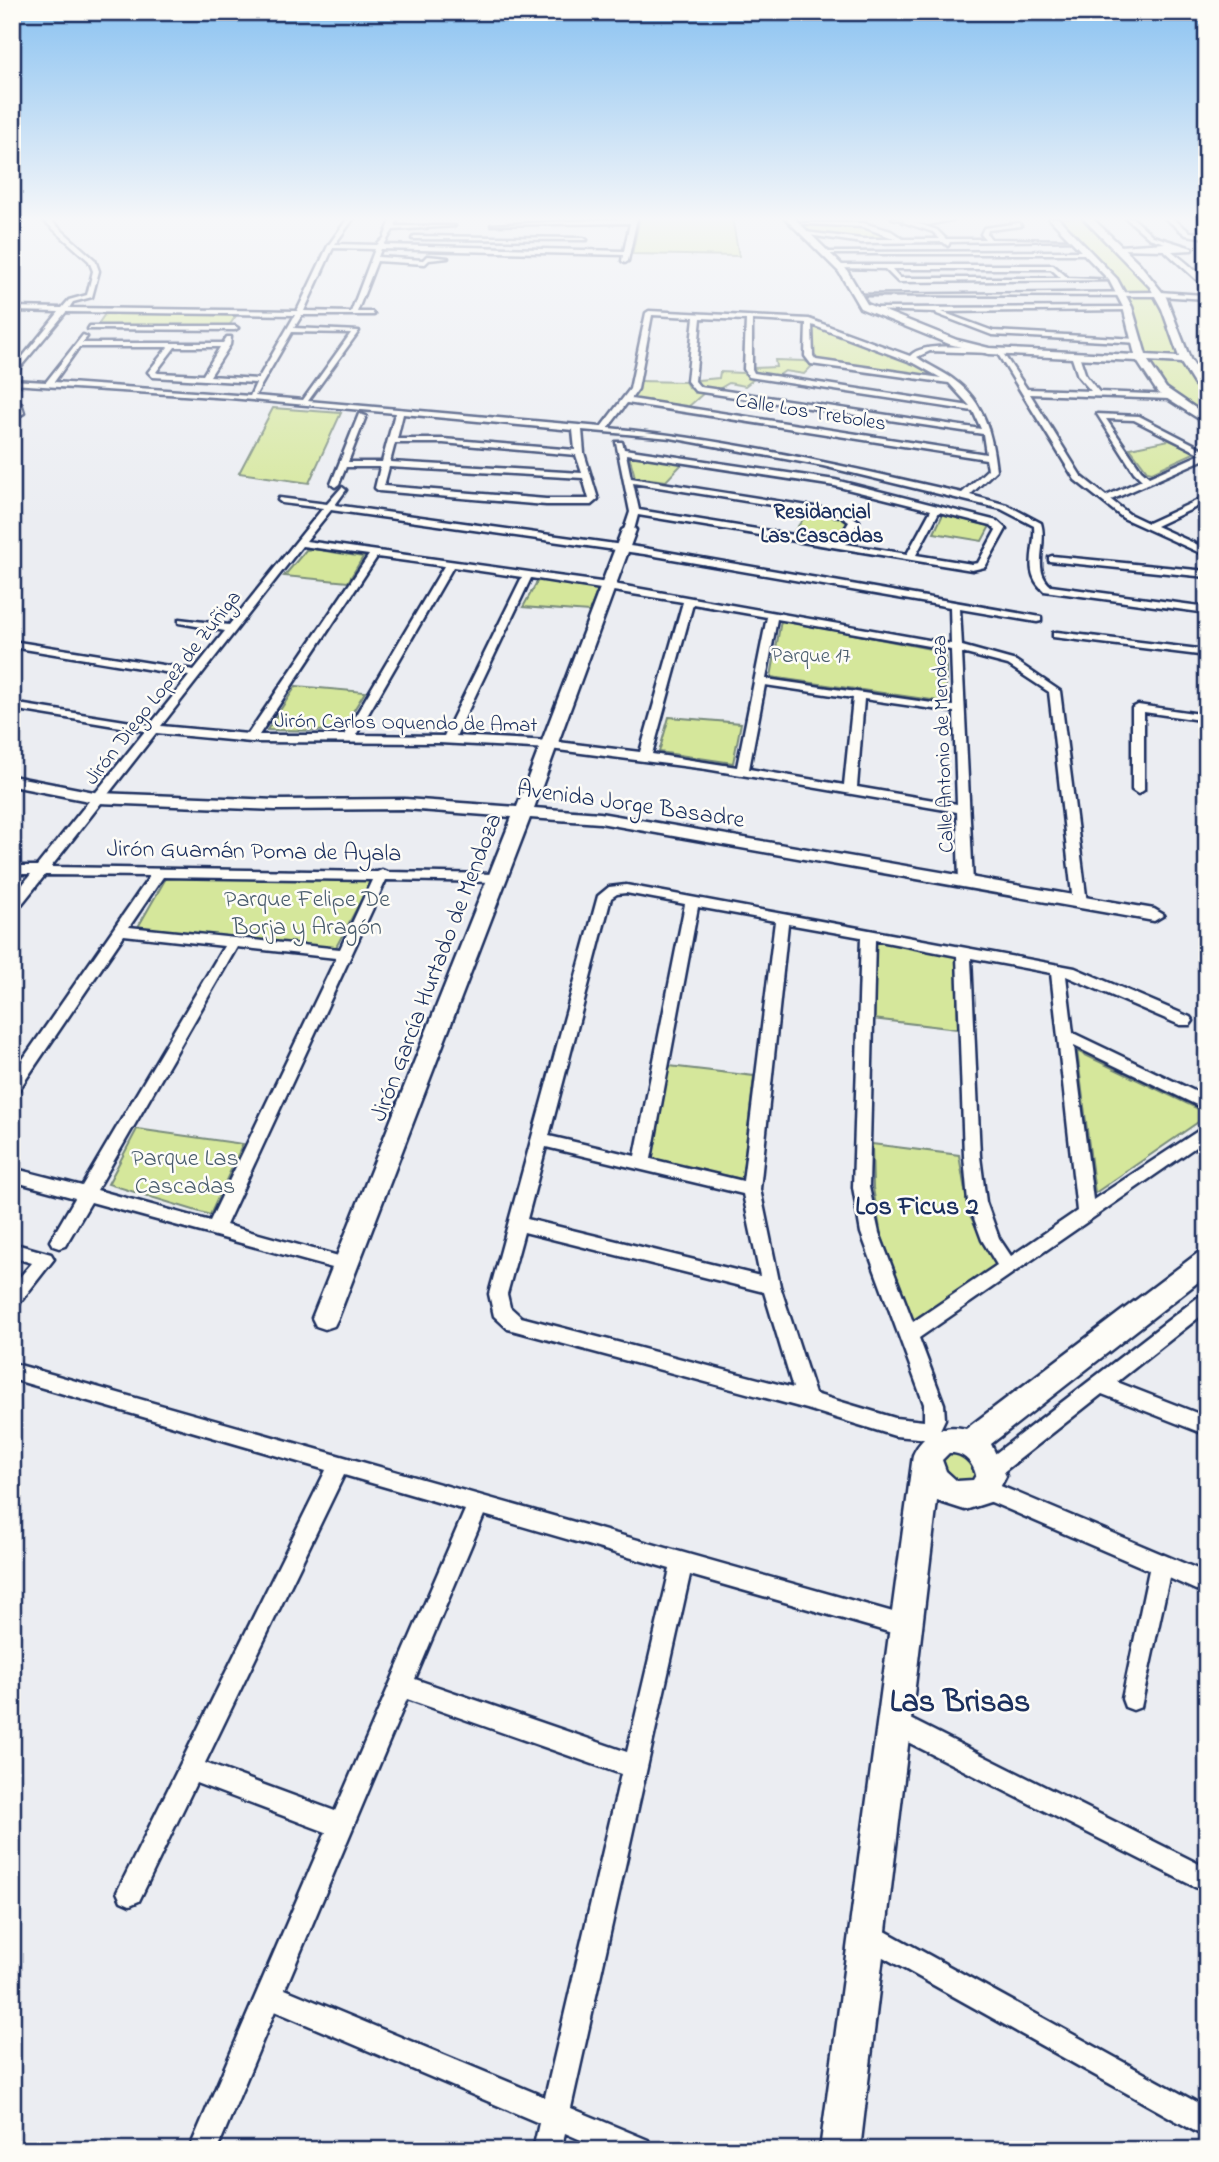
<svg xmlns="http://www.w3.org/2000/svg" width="1219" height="2162" viewBox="0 0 1219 2162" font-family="'Indie Flower',sans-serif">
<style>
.green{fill:#d5e79b;stroke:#788b7c;stroke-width:2}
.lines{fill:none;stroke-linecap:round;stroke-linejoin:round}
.street-casing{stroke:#1b2f5e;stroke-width:5}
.secondary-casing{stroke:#1b2f5e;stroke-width:5}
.street{fill:#fdfcf7;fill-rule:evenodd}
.secondary{fill:#fdfcf7;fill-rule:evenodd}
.labels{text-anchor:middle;stroke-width:5;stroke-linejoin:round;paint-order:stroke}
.far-street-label{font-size:21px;fill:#1b2f5e;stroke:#fdfcf7}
.far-neighbourhood-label{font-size:21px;font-weight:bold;fill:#1b2f5e;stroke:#fdfcf7}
.far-park-label{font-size:21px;fill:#4a5d6d;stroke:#fdfcf7}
.street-label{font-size:24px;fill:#1b2f5e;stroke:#fdfcf7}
.park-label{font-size:24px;fill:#4a5d6d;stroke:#fdfcf7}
.neighbourhood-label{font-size:26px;font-weight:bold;fill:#1b2f5e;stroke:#fdfcf7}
.near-neighbourhood-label{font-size:32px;font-weight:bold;fill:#1b2f5e;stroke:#fdfcf7}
</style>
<rect width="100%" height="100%" fill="#ebedf2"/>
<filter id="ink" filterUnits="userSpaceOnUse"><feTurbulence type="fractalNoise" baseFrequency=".0143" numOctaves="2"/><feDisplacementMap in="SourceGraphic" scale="14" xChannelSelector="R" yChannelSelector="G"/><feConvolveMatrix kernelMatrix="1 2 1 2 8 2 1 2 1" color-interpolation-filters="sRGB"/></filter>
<g filter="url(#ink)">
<!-- green -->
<g class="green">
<polygon points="640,218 732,218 739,256 632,254"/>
<polygon points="1057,218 1082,218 1135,269 1154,292 1125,292 1105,266"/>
<path d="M799,224L865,227L898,240C869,240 821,245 799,224Z"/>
<polygon points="1128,297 1158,297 1179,357 1146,355"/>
<polygon points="107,311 236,316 228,327 96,327"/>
<polygon points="813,323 912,362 943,379 818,361 813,356"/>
<polygon points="775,360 805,361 813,365 804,374 785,371 775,378 755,372 754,368 776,367"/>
<path d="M1148,362L1180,364L1191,381L1207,395V419C1182,404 1161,388 1148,362Z"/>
<polygon points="720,372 743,373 754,379 745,386 729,383 717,390 697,384 698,380 719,378"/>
<polygon points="640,381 685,382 689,388 705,392 687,408 632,399"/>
<polygon points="273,408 341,413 309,483 239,473"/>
<polygon points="1169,440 1196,452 1152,472 1147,471 1130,448"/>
<polygon points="629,455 630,455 683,463 666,481 635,477"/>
<polygon points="809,511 843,517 849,521 837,539 793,533"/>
<polygon points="943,514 990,526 982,541 934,533"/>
<polygon points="313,549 363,557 348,582 284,576 306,550"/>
<polygon points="538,580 598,589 589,612 523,607"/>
<polygon points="781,620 946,652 946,702 771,677"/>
<polygon points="296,686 365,692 341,731 267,730"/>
<polygon points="669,717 741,723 733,763 659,752"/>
<polygon points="166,878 372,880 335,949 138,927"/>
<polygon points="875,941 956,956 958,1029 873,1019"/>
<polygon points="1077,1051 1207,1113 1207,1116 1095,1193"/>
<polygon points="669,1066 754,1076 742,1179 651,1160"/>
<polygon points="137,1129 243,1144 210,1215 108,1184"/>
<polygon points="872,1144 959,1155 969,1214 997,1265 913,1320 881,1235 873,1188"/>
<polygon points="957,1446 983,1473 964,1490 935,1460"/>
</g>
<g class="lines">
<!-- street casing -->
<g class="street-casing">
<g id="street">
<path d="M41,218H48L95,260L99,271L92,297L73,302L69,308L297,311L328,246L348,218H354L335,244L377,245L384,238L392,218H398L395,226H455L393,230L384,245L624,251L630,223L491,225L637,218L628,261L625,263L622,261L623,255L381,249L378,257L423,260L427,256L448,258L429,260L425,264L377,261L357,312H372L374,315H302L294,328L359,331L308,401L601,427L630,389L646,313L649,311L809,319L910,356C922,341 970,348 989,349L992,353L930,351L917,357C928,366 943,371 954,380C985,402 992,435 996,470L970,495L1007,505L1041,523C1048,545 1031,569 1051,586L1207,607V613L1044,591C1022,572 1036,551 1034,526L1001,509L823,466L671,438L582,430L584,453L598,499L591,505H546L379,491L375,488L380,467H346L339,484L335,487L331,484L359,414L366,416L348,462H382L395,413L230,398L12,384V380L46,382L83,335L87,337L82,343H223L227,337H231L230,345L210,376L258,379L295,315L66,312L12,377V370L59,312L12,311V307L62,308L69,300L87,295L93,271L89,261ZM333,248L375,249L351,312L304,311ZM652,315L694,317L687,381L695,391L983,434L986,454L631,399L638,389ZM701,318L746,320L744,369L749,377L973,411L981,429L700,387L695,381ZM752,320L806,323L805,356L811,364L949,383L970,406L754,373L752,369ZM812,325L916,364L941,378L816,360L813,356ZM292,332L351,333L303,400L255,396ZM79,347H168L148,372L153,377L256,383L250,396L54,382ZM175,347H220L203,375L158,373L156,372ZM627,403L986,459L988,469L962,493C845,466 728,439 608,428ZM403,414L573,430L575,450L443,439H397ZM395,443H443L576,455L582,473L390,462ZM389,467L583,478L589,499H546L384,486Z"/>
<path d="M1126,218H1133L1153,236L1192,248V250L1172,251C1189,266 1207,274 1207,299L1159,296L854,295L1159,292L1203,295L1198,281L1164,250L1117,249L1119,246L1165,243L1149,238Z"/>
<polygon points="1165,218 1172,218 1190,232 1207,234 1207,238 1186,235"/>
<polygon points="1200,218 1207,218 1207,223"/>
<polygon points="905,219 937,230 946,239 985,239 981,234 984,228 1019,223 1021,226 988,230 987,234 991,239 1079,240 950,242 948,246 943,242 862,243 802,234 805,232 862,239 896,239 863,227 791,223 863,223 891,231 903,239 940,239 933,232 903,222"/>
<polygon points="414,236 584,238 587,240 412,239"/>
<polygon points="1089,251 1091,254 822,254 825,252"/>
<path d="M838,265H1053L1068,278L1116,280L898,282L885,269L836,268ZM892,269H1051L1061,278H900Z"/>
<polygon points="1128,307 1130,310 942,312 993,331 1137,339 1140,343 992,335 937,314 936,312 866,310 869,308"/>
<polygon points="90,326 235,326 238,328 235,330 88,329"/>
<path d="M1000,349L1027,389L1091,391L1078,376L1071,355L1075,353L1079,355L1086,376L1099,392L1173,395L1170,399L1030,394L1081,476L1106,496L1142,480L1134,472L1097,414L1139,416L1207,451V458L1111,500L1129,514L1148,523L1207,496V502L1156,526L1207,549V556L1123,518L1075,480L996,351ZM1106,419L1134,420L1201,454L1149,477L1141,470Z"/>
<path d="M616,442H622L624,449L835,480L997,521L1006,529L985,567L972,570L638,515L634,530L629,533L624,530L630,512ZM626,454L835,486L931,510L907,554L846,544L859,521L846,512L631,478ZM633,483L840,516L849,522L837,542L639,510ZM939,512L991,525L996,530L978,563L972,564L916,555Z"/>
<path d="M342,487L346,490L335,505L644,548L1041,617V621L1037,622L960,609L962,646L1016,661L1060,691L1087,903L1080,907L1073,903L1049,692L1008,665L962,653L973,883L966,887L959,883L957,812L706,769L550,749L439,743L251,742L156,733L51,867L377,872L382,870L387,872L496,874L503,878L496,882L386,880L226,1225L353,1260L356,1265L353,1270L347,1272L91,1202L65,1246L59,1248L53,1246L50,1241L75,1198L12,1181V1168L82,1186L224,946L124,935L18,1091L12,1093V1075L150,876L45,875L17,910L12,911V898L31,874H12V866H37L145,731L12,709V703L150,725L189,676L12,647V641L194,670L225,631L179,623V619L229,625L323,508L282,503L278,500L279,498L327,504ZM331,510L644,554L950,607L951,644L608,583L306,541ZM302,546L369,555L248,734L161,726ZM377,557L444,566L344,735H259ZM453,567L522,577L444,736L356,735ZM531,578L683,602L640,752L550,741L456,736ZM693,604L767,617L737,767L652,754ZM777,619L951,650L953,706L766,679ZM765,685L853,698L844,785L749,769ZM864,699L954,712L957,804L857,787ZM163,877L372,880L340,949L129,927ZM237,947L336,958L210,1221L97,1190Z"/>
<polygon points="1052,556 1207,571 1207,577 1049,561 1049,557"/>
<polygon points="1057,632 1207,650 1207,656 1053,637 1053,633"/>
<polygon points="1138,705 1207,715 1207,721 1144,712 1144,790 1138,794 1132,790 1132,708"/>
<path d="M626,885L1075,968L1190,1017L1193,1021L1190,1025H1180L1066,976L1073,1033L1207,1097V1110L1074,1046L1093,1200L1207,1125V1139L919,1338L944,1404L945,1419L937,1436L930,1439L895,1436L807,1409L508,1329L494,1316L489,1294L598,896L609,887ZM626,893L685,904L635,1156L549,1136L611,898L617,894ZM698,907L775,921L743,1181L651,1159ZM788,924L861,937L853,1187L861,1233L924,1404V1421L895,1418L815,1394L780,1286L760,1189ZM875,940L957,956L964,1156L968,1202L982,1240L997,1265L913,1322L879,1233L869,1187ZM971,958L1051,973L1077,1211L1011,1256L999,1238L986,1202L980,1156ZM546,1147L743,1194L760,1276L527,1219ZM524,1232L764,1292L793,1388L521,1317L510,1307L507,1294Z"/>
<polygon points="12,1243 51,1254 54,1259 18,1305 12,1308 12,1286 32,1263 12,1257"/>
<polygon points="1207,1292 1207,1311 1117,1382 1207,1417 1207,1435 1102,1394 997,1477 990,1479 983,1477 980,1470 983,1463 1201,1295"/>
<path d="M12,1363L914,1618L917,1626L914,1634L906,1637L690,1575L571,2108L648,2140L652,2150H604L565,2133L561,2150H533L539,2123L275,2011L217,2150H189L326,1832L196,1783L139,1901L130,1905L121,1901L117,1892L326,1470L12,1379ZM344,1475L465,1510L335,1811L205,1763ZM484,1515L670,1569L627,1752L415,1679ZM407,1699L621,1774L545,2097L285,1989Z"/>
<polygon points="984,1479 1207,1573 1207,1595 1169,1578 1141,1707 1133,1710 1125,1707 1122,1699 1149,1570 977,1496 974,1489 977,1482"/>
<polygon points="894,1711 1207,1868 1207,1893 886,1731 882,1723 886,1715"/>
<polygon points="867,1921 1207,2108 1207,2138 858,1943 854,1934 858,1925"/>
</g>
</g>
<!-- secondary casing -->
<g class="secondary-casing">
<g id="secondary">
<polygon points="785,218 794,218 846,269 867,304 957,340 989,348 1135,355 1123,307 1109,280 1049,218 1058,218 1117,279 1132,307 1146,355 1179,357 1162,309 1150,287 1083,218 1092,218 1139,263 1166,297 1190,359 1207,385 1207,395 1194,384 1181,363 1148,361 1166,388 1207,416 1207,424 1158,393 1137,361 989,354 949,344 860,308 839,272"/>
<polygon points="892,218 960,218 928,225"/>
<polygon points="12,399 21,403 24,413 12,420"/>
<polygon points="629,526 636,530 534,808 600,813 1154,909 1164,915 1154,921 600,823 530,818 338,1318 334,1326 325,1329 316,1326 312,1318 512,817 405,809 276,810 99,803 12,786 12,776 99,793 276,800 405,799 517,807 622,530"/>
<path d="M1207,1250V1275L991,1444L1006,1476L993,1501L965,1510L937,1501L860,2150H820L913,1455C923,1433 943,1423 966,1429L1198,1253ZM949,1453C963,1452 973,1462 976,1475L973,1480L957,1481L946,1471L942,1460Z"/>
</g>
</g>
<!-- street -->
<use href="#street" class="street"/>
<!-- secondary -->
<use href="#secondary" class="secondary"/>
</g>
</g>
<!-- sky -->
<linearGradient id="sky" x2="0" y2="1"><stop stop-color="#8ac2f1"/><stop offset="0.42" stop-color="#f6f7f9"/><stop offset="1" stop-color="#f6f7f9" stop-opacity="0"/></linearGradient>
<rect width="1219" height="521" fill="url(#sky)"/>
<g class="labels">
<!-- far-street labels -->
<g class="far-street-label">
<text transform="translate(811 411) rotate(9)" y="7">Calle Los Treboles</text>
<text transform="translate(162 687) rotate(-52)" y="7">Jirón Diego Lopez de Zuñiga</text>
<text transform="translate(406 722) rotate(1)" y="7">Jirón Carlos Oquendo de Amat</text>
<text transform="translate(942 744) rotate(-92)" y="7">Calle Antonio de Mendoza</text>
</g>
<!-- far-neighbourhood labels -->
<g class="far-neighbourhood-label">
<text x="822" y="518">Residancial<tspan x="822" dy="24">Las Cascadas</tspan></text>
</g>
<!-- far-park labels -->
<g class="far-park-label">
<text x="811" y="662">Parque 17</text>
</g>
<!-- street labels -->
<g class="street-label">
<text transform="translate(631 803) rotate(8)" y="8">Avenida Jorge Basadre</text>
<text transform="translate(254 850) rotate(1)" y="8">Jirón Guamán Poma de Ayala</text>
<text transform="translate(435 967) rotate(-69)" y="8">Jirón García Hurtado de Mendoza</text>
</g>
<!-- park labels -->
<g class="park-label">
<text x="307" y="906">Parque Felipe De<tspan x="307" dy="28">Borja y Aragón</tspan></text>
<text x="185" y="1165">Parque Las<tspan x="185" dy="28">Cascadas</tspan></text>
</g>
<!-- neighbourhood labels -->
<g class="neighbourhood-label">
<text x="917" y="1214">Los Ficus 2</text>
</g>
<!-- near-neighbourhood labels -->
<g class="near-neighbourhood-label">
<text x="960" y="1711">Las Brisas</text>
</g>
</g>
<!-- margin -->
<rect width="1219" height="2162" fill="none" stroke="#fdfcf7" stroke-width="42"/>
<rect x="21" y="21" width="1177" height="2120" fill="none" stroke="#1b2f5e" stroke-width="2.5" filter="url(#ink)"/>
</svg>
